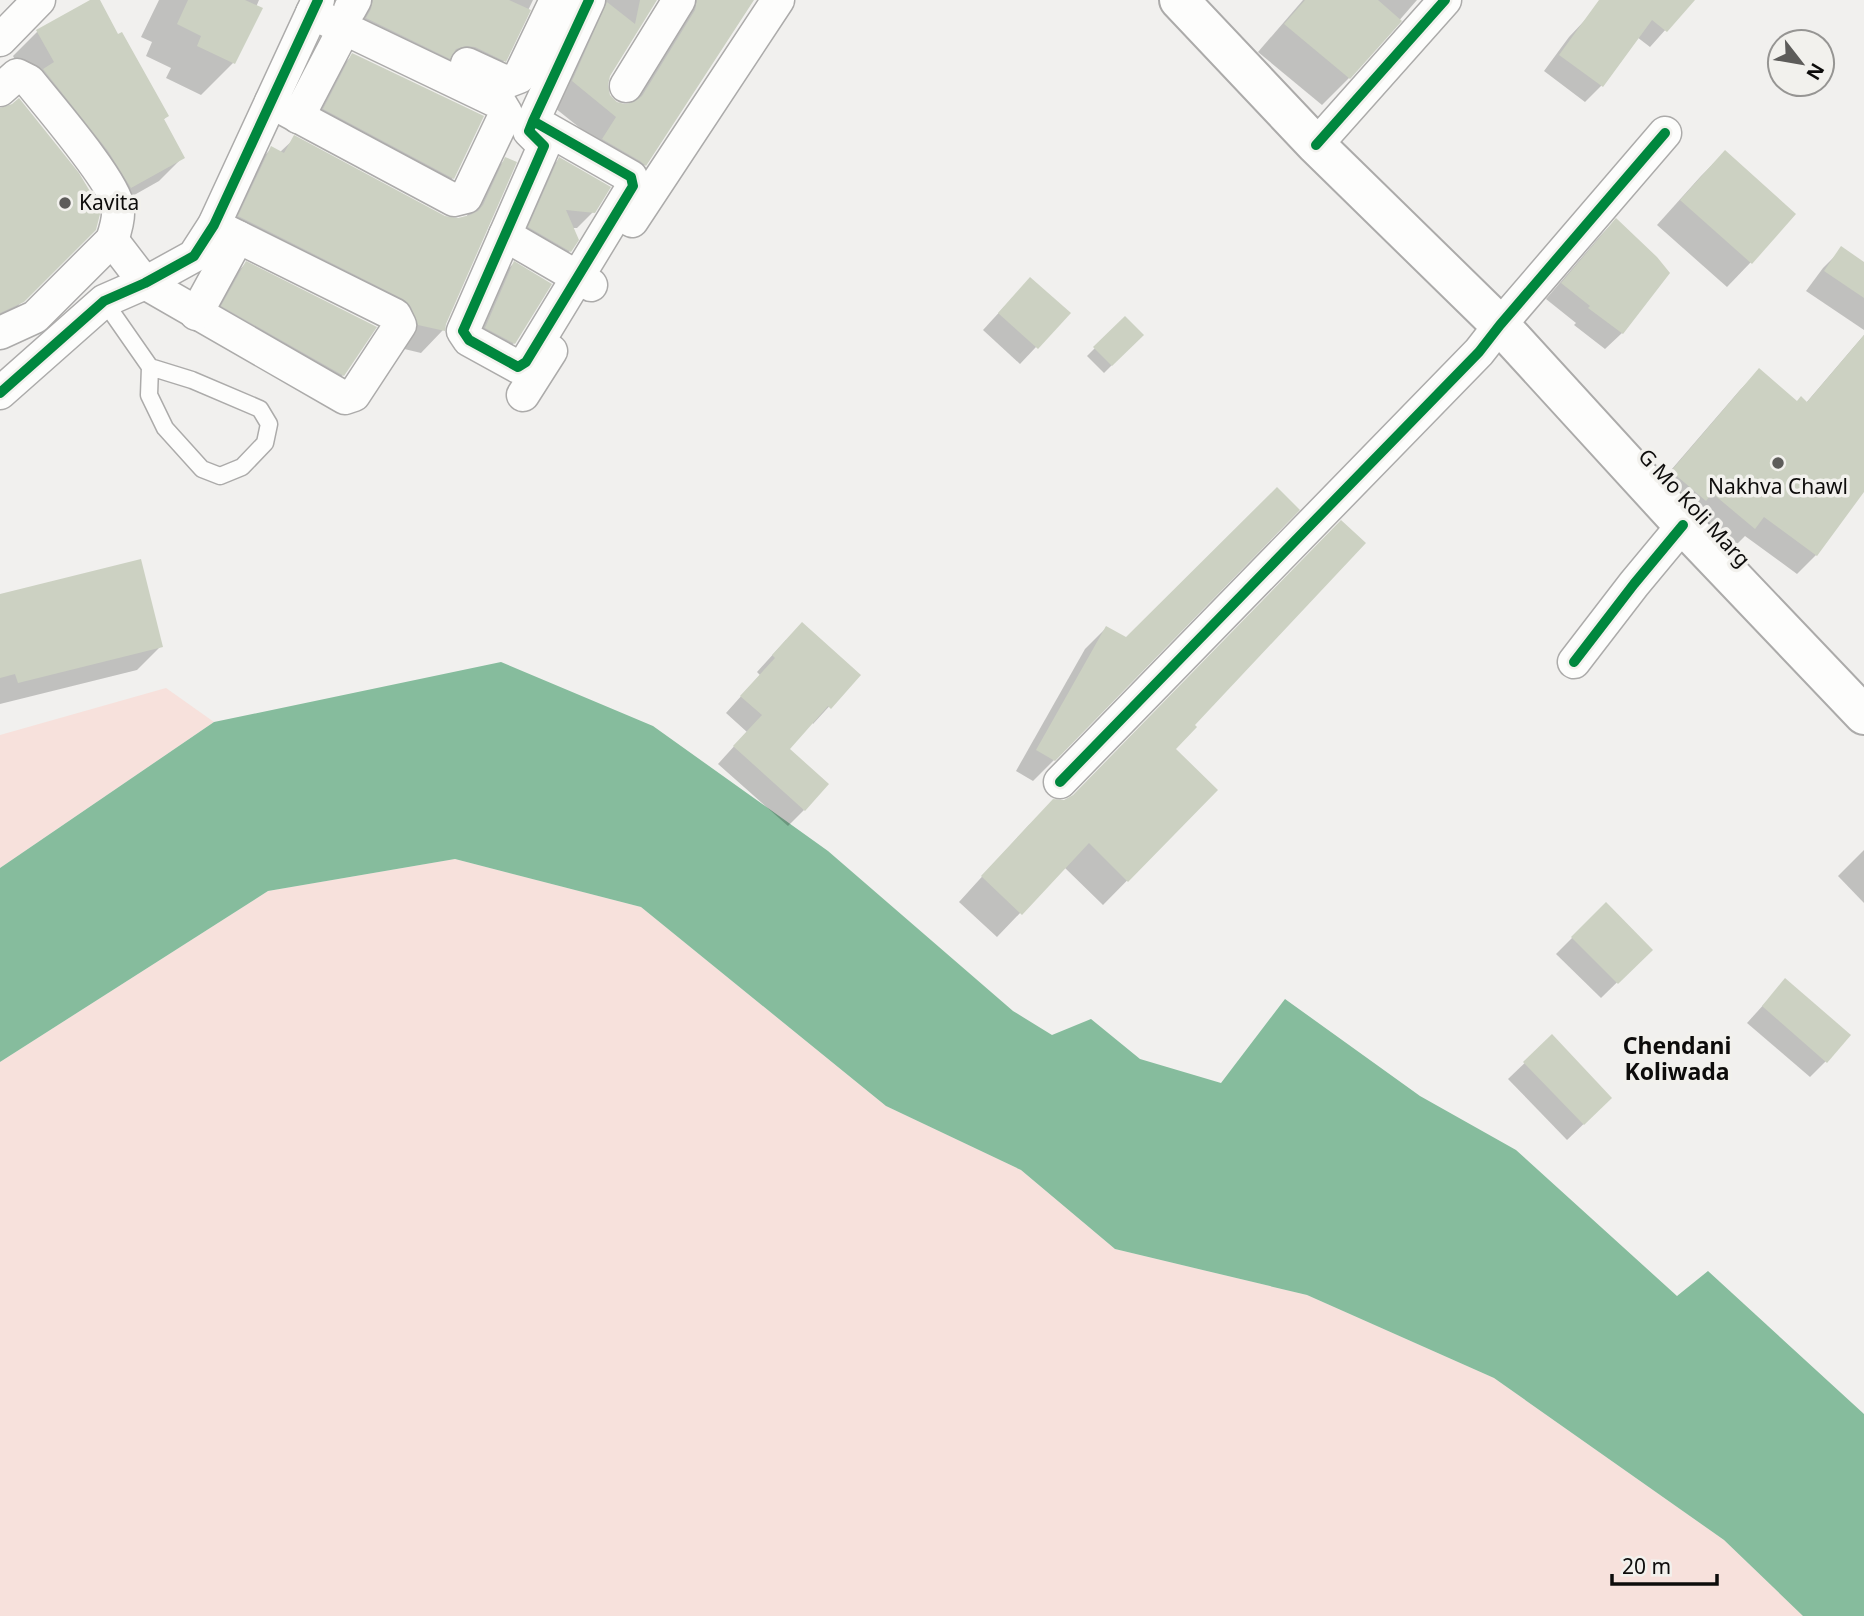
<svg xmlns="http://www.w3.org/2000/svg" width="1864" height="1616" viewBox="0 0 1864 1616" font-family="'Noto Sans',sans-serif">
<style>
.green{fill:#f7e1dc}
.water{fill:#86bc9d}
.shadow{fill:#0003}
.building{fill:#ccd1c2}
.lines{fill:none;stroke-linecap:round;stroke-linejoin:round}
.service-casing{stroke:#acabaa;stroke-width:19}
.minor-casing{stroke:#acabaa;stroke-width:35}
.secondary-casing{stroke:#acabaa;stroke-width:42}
.service{stroke:#fdfdfc;stroke-width:16}
.minor{stroke:#fdfdfc;stroke-width:32}
.secondary{stroke:#fdfdfc;stroke-width:38}
.cycleway-casing{stroke:#f2f1ed;stroke-width:15}
.cycleway{stroke:#00873e;stroke-width:10}
.poi-dot{fill:#5d5c5a;stroke:#f2f1ed;stroke-width:2.5}
.labels{text-anchor:middle;stroke-width:7;stroke-linejoin:round;paint-order:stroke}
.poi-label{font-size:21px;fill:#0d0c0b;stroke:#f2f1ed;text-anchor:start}
.street-label{font-size:21px;fill:#0d0c0b;stroke:#f2f1ed}
.neighbourhood-label{font-size:23px;font-weight:bold;fill:#0d0c0b;stroke:#f2f1ed}
</style>
<rect width="100%" height="100%" fill="#f1f0ee"/>
<!-- green -->
<g class="green">
<polygon points="166,688 214,722 0,868 0,735"/>
<polygon points="455,859 641,907 886,1106 1021,1170 1115,1249 1307,1295 1494,1378 1724,1540 1803,1616 0,1616 0,1062 268,891"/>
</g>
<!-- water -->
<polygon class="water" points="501,662 653,726 828,851 1013,1011 1052,1035 1091,1019 1140,1059 1221,1083 1285,999 1420,1096 1516,1150 1677,1296 1708,1271 1864,1414 1864,1616 1803,1616 1724,1540 1494,1378 1307,1295 1115,1249 1021,1170 886,1106 641,907 455,859 268,891 0,1062 0,868 214,722"/>
<!-- shadow -->
<g class="shadow">
<polygon points="94,0 98,0 117,36 167,116 163,120 183,157 159,181 106,211 84,176 20,95 29,86 13,56 37,32"/>
<polygon points="159,0 259,0 233,63 201,95 166,78 171,68 146,56 152,42 141,37"/>
<polygon points="352,0 533,0 504,61 480,85 343,43"/>
<polygon points="602,0 655,0 608,76 606,86 609,96 616,103 629,105 673,34 684,0 752,0 645,165 623,187 595,140 550,104"/>
<polygon points="1303,0 1417,0 1349,78 1322,105 1258,52"/>
<polygon points="1604,0 1692,0 1650,47 1637,37 1601,86 1585,102 1544,71 1569,37"/>
<polygon points="353,55 453,178 428,202 300,134 328,79"/>
<polygon points="0,109 94,229 0,324"/>
<polygon points="295,138 445,218 458,220 466,218 483,181 506,159 443,330 421,353 396,347 389,329 217,239 249,171 271,149 279,153"/>
<polygon points="1725,152 1751,262 1727,287 1657,225 1701,176"/>
<polygon points="559,159 594,211 577,228 571,228 570,251 554,267 513,244 543,175"/>
<polygon points="1616,220 1622,333 1605,349 1574,325 1576,323 1546,299 1600,236"/>
<polygon points="1842,249 1864,264 1864,330 1806,291 1823,268"/>
<polygon points="246,263 343,375 319,400 198,330 222,288"/>
<polygon points="514,263 550,284 514,343 498,360 470,344 498,279"/>
<polygon points="1015,295 1068,313 1020,364 983,330"/>
<polygon points="1125,318 1142,335 1104,373 1087,356"/>
<polygon points="1864,335 1864,489 1816,555 1797,574 1745,536 1734,547 1692,512 1653,491 1740,390 1759,371 1796,403 1806,403"/>
<polygon points="0,596 161,646 137,670 0,704"/>
<polygon points="1106,628 1054,760 1033,781 1016,771 1085,649"/>
<polygon points="786,640 858,675 813,724 812,722 787,749 804,810 788,826 718,764 747,732 726,713 760,675 757,672"/>
<polygon points="1193,725 1174,749 1216,790 1103,905 1064,867 997,937 959,902 1029,825 1065,802"/>
<polygon points="1864,850 1864,903 1838,876"/>
<polygon points="1606,904 1650,950 1601,998 1556,954"/>
<polygon points="1785,981 1826,1061 1810,1077 1747,1023"/>
<polygon points="1552,1037 1594,1114 1567,1140 1508,1079"/>
</g>
<!-- building -->
<g class="building">
<polygon points="90,0 100,0 118,34 122,32 169,116 164,119 185,158 131,188 108,151 43,69 54,62 36,30"/>
<polygon points="188,0 245,0 263,8 235,64 197,46 201,36 177,24"/>
<polygon points="373,0 509,0 531,10 506,62 475,47 466,46 456,49 450,59 366,18 371,9"/>
<polygon points="640,0 657,0 610,76 608,85 610,95 617,102 625,104 634,102 642,96 695,10 697,0 754,0 646,166 640,161 602,139 616,117 572,81 607,2 635,24"/>
<polygon points="1305,0 1378,0 1402,21 1350,79 1284,24"/>
<polygon points="1599,0 1695,0 1667,32 1652,20 1603,87 1559,55"/>
<polygon points="352,53 484,116 454,179 323,109"/>
<polygon points="19,98 79,173 97,203 100,214 96,230 24,302 0,313 0,108 12,104"/>
<polygon points="294,135 445,216 458,218 470,215 478,211 483,205 505,157 517,162 446,324 445,331 418,325 411,307 403,299 238,216 271,146 284,153"/>
<polygon points="1725,150 1796,214 1752,264 1680,200"/>
<polygon points="559,157 611,187 595,213 566,210 579,240 571,252 528,227"/>
<polygon points="1616,218 1657,257 1670,273 1623,334 1588,308 1590,306 1561,283"/>
<polygon points="1841,246 1864,262 1864,298 1824,271"/>
<polygon points="246,261 377,327 344,376 221,306"/>
<polygon points="514,261 552,284 515,344 485,328"/>
<polygon points="1030,277 1071,313 1038,349 998,313"/>
<polygon points="1125,316 1144,335 1112,366 1093,347"/>
<polygon points="1864,335 1864,492 1817,556 1764,517 1755,529 1712,493 1706,501 1671,471 1759,368 1797,401 1801,396 1807,402"/>
<polygon points="1277,487 1300,510 1055,761 1036,750 1106,626 1126,637"/>
<polygon points="1341,520 1366,543 1195,725 1197,727 1176,749 1218,790 1128,882 1089,843 1022,915 981,876 1053,799 1064,800 1073,795"/>
<polygon points="141,559 163,647 18,683 15,674 0,678 0,594"/>
<polygon points="802,622 861,675 831,709 828,706 790,749 829,784 805,811 733,746 762,715 740,696 775,658 772,655"/>
<polygon points="1606,902 1653,950 1618,984 1571,937"/>
<polygon points="1785,978 1851,1035 1827,1063 1762,1006"/>
<polygon points="1552,1034 1612,1098 1584,1125 1523,1062"/>
</g>
<g class="lines">
<!-- service casing -->
<g class="service-casing">
<polyline id="service" points="104,301 150,367 192,380 260,409 269,424 265,443 242,467 220,476 202,469 165,428 149,395 150,367"/>
</g>
<!-- minor casing -->
<g class="minor-casing">
<g id="minor">
<polyline points="350,9 355,0"/>
<polyline points="0,40 39,0"/>
<polyline points="467,64 506,82 519,77 556,0"/>
<polyline points="626,86 679,0"/>
<path d="M0,90L17,75L29,81C48,105 115,182 118,207C119,218 116,229 112,240L35,317L0,333"/>
<polyline points="271,102 454,200 466,197 506,113 500,103 312,13"/>
<polyline points="298,117 344,29"/>
<polyline points="533,121 631,177 633,186 526,362 518,367 469,340 463,331 544,146 529,131 533,121 589,0"/>
<polyline points="1316,145 1445,0"/>
<polyline points="632,221 778,0"/>
<polyline points="505,235 591,285"/>
<polyline points="112,240 145,283 345,398 354,395 400,325 395,315 214,225"/>
<polyline points="196,314 238,237"/>
<polyline points="0,393 104,301 145,283 194,256 214,225 318,0"/>
<polyline points="523,395 551,351"/>
<polyline points="1574,662 1634,584 1683,525"/>
<polyline points="1060,782 1479,352 1500,325 1665,133"/>
</g>
</g>
<!-- secondary casing -->
<g class="secondary-casing">
<polyline id="secondary" points="1179,0 1316,145 1500,325 1683,525 1864,715"/>
</g>
<!-- service -->
<use href="#service" class="service"/>
<!-- minor -->
<use href="#minor" class="minor"/>
<!-- secondary -->
<use href="#secondary" class="secondary"/>
<!-- cycleway casing -->
<g class="cycleway-casing">
<g id="cycleway">
<polyline points="533,121 631,177 633,186 526,362 518,367 469,340 463,331 544,146 529,131 533,121 589,0"/>
<polyline points="1316,145 1445,0"/>
<polyline points="0,393 104,301 145,283 194,256 214,225 318,0"/>
<polyline points="1574,662 1634,584 1683,525"/>
<polyline points="1060,782 1479,352 1500,325 1665,133"/>
</g>
</g>
<!-- cycleway -->
<use href="#cycleway" class="cycleway"/>
</g>
<!-- markers -->
<g class="poi-dot">
<circle cx="65" cy="203" r="7"/>
<circle cx="1778" cy="463" r="7"/>
</g>
<g class="labels">
<!-- poi labels -->
<g class="poi-label">
<text x="79" y="210">Kavita</text>
<text x="1778" y="494" text-anchor="middle">Nakhva Chawl</text>
</g>
<!-- street labels -->
<g class="street-label">
<text transform="translate(1694 508) rotate(47)" y="7">G Mo Koli Marg</text>
</g>
<!-- neighbourhood labels -->
<g class="neighbourhood-label">
<text x="1677" y="1054">Chendani<tspan x="1677" dy="26">Koliwada</tspan></text>
</g>
</g>
<!-- north arrow -->
<g transform="translate(1801 63) rotate(121)"><circle r="33" fill="#f2f1ed" stroke="#969593" stroke-width="2"/>
<path d="M0-5L12 26L0 18L-12 26Z" fill="#5d5c5a"/>
<text y="-10" font-size="19" font-weight="bold" text-anchor="middle" fill="#0d0c0b">N</text>
</g>
<!-- scale -->
<path d="M1612 1574v10h105v-10" fill="none" stroke="#0d0c0b" stroke-width="3.5"/>
<text x="1622" y="1574" font-size="21" fill="#0d0c0b" stroke="#f2f1ed" stroke-width="5" paint-order="stroke">20 m</text>
</svg>
